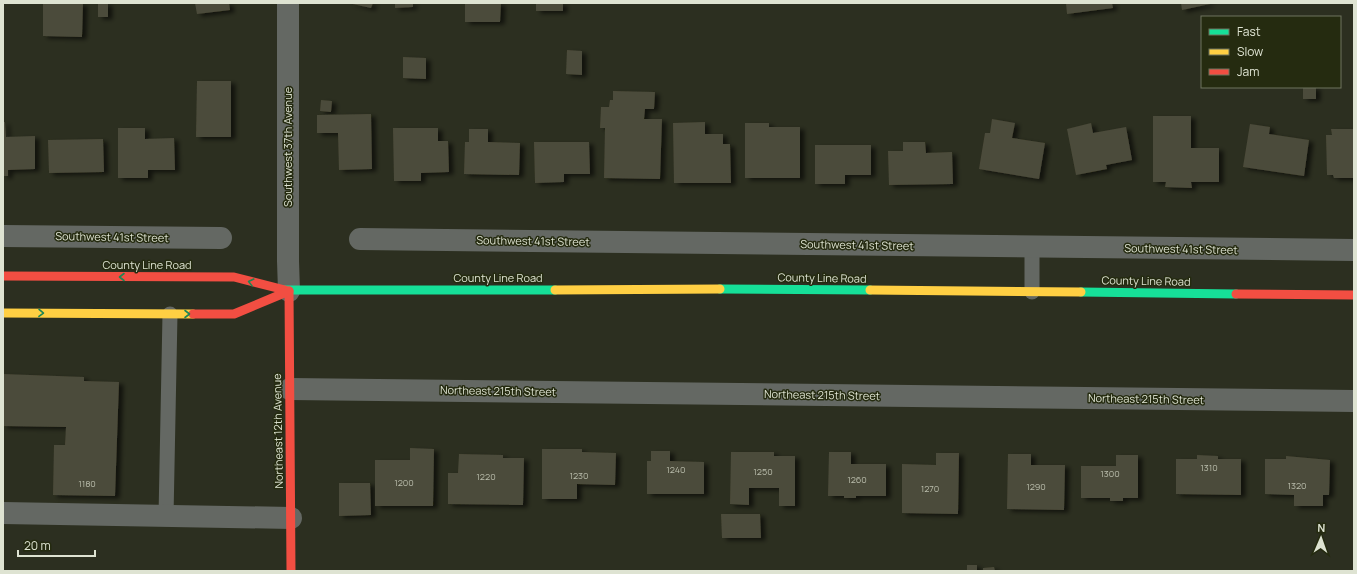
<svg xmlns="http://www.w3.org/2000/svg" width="1357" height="574" viewBox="0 0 1357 574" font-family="Manrope,sans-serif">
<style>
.building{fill:#4c4b3a;filter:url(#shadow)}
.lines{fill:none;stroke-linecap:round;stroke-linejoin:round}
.lane{stroke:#646863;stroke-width:15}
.street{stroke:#646863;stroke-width:22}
.fast{stroke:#16e098;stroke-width:9}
.slow{stroke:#ffcf43;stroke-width:9}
.jam{stroke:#f24e42;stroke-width:9}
.oneway{stroke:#1e8654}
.labels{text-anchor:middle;stroke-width:3;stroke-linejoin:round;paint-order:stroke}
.number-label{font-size:9px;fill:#babdac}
.street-label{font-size:11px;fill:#dee3d2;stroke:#252b10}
</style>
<defs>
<filter id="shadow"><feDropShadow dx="4.5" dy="2.5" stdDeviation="2" flood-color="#0009"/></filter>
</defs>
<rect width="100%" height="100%" fill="#2c2f20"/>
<!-- building -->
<g class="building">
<polygon points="43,3 83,3 82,37 43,36"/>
<rect x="98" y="3" width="10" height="14"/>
<polygon points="195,3 229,3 230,10 197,14"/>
<polygon points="348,3 373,3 371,8"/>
<polygon points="395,3 413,3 413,7 395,8"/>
<polygon points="465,3 501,3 500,22 465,22"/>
<rect x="536" y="3" width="27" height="8"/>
<polygon points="1066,3 1112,3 1113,8 1067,14"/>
<polygon points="1181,3 1210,3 1210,4 1182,10"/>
<polygon points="567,50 582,51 582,75 566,74"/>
<polygon points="403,57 426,58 426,79 403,78"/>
<polygon points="197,81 231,81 231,137 196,137"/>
<rect x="1303" y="87" width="13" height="12"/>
<polygon points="613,91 655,92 654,109 645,109 644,119 662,119 660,179 604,178 605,128 600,128 601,107 609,107 610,100 613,100"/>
<polygon points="321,100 332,101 331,112 320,111"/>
<polygon points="371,114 372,169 339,170 338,133 317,133 317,115"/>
<polygon points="1153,116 1191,116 1191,148 1219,148 1219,182 1191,182 1192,188 1165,187 1166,182 1153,182"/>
<polygon points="992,119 1015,123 1012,138 1045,143 1039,179 979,169 985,133 990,133"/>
<polygon points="3,122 5,122 6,137 35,136 35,169 8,170 8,176 3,176"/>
<polygon points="705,122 705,134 723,134 723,144 730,144 731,183 674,183 673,123"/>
<polygon points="745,123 769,123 769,127 800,127 800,178 745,178"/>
<polygon points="1091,123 1093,133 1126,127 1132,160 1106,165 1107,169 1076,175 1067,129"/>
<polygon points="1250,124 1270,127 1269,134 1309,140 1304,176 1243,167"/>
<polygon points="118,128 145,128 145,139 174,138 175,170 148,170 148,178 118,178"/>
<polygon points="393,128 438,128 438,141 448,141 449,172 421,173 421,181 394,181"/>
<polygon points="469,129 488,129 488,142 520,143 519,175 464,174 465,142 469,142"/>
<polygon points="1331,129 1354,129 1354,178 1334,178 1333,175 1327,175 1326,135 1332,135"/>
<polygon points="103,139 104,172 49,173 48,140"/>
<polygon points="534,142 589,142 590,174 564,174 564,182 535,183"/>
<polygon points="903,142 925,142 926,153 952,152 953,184 889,185 888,151 903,151"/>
<polygon points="815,145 871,145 871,175 845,175 845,184 815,184"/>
<polygon points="3,374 84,377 84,381 119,382 115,496 53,495 54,445 65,445 66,427 3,426"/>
<polygon points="410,448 434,449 433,506 375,506 375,460 410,460"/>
<polygon points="542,449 582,449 582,452 616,453 615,485 577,484 577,499 542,499"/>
<polygon points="651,451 670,451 670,461 704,462 704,494 647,494 647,461 651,461"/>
<polygon points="731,452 774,452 774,456 795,456 795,506 779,506 779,488 749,488 749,505 730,504"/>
<polygon points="829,452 851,452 851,464 886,464 886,496 856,496 856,498 844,498 844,496 828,496"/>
<polygon points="936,453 959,453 958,514 902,513 902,464 936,465"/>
<polygon points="459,454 503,455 503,458 524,458 523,505 448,504 448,473 458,473"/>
<polygon points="1008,454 1031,454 1031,465 1065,465 1064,510 1007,509"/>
<polygon points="1116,455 1138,455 1138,498 1123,498 1123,501 1110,501 1110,498 1081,498 1081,466 1116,466"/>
<polygon points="1197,455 1218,456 1218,459 1241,459 1241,495 1176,494 1176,459 1197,459"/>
<polygon points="1286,456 1330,460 1329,495 1323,495 1323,506 1294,506 1294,495 1265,494 1265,459 1286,459"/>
<polygon points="339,483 370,483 371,515 339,516"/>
<polygon points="721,514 760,514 761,538 722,538"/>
<rect x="967" y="565" width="10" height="6"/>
<polygon points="994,567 995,571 983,571 983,568"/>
</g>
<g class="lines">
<!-- lane -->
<g class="lane">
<polyline points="1032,292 1032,247"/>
<polyline points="166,517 170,314"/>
</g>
<!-- street -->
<g class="street">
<polyline points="288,3 288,261 289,291"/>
<polyline points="3,236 221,238"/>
<polyline points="360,239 1354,250"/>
<polyline points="290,389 1354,401"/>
<polyline points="3,513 291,518"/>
</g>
<!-- fast -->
<g class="fast">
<polyline points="720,289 870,290"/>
<polyline points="285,290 555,290"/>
<polyline points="1081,292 1236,294"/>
</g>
<!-- slow -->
<g class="slow">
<polyline points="555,290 720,289"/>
<polyline points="870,290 1081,292"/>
<polyline points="3,313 193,314"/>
</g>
<!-- jam -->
<g class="jam">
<polyline points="3,276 234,277 285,290"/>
<polyline points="289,291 291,571"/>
<polyline points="1236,294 1354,295"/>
<polyline points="193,314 234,314 289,291"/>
</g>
</g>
<!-- one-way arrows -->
<defs><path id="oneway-chevron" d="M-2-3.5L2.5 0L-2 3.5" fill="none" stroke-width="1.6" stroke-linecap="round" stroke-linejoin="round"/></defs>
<g class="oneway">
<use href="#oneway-chevron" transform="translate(122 277) rotate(-180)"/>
<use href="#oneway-chevron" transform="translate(251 282) rotate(-166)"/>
<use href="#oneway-chevron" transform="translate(41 313) rotate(1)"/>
<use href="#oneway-chevron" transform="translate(187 314)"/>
</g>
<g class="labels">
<!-- number labels -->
<g class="number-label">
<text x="1209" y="471">1310</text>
<text x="676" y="473">1240</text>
<text x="763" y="475">1250</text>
<text x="1110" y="477">1300</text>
<text x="579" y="479">1230</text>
<text x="486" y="480">1220</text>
<text x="857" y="483">1260</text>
<text x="404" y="486">1200</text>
<text x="87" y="487">1180</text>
<text x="1297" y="489">1320</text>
<text x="1036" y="490">1290</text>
<text x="930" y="492">1270</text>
</g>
<!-- street labels -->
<g class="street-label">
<text transform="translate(288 147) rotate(-90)" y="4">Southwest 37th Avenue</text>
<text transform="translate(112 237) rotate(1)" y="4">Southwest 41st Street</text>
<text transform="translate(533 241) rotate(1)" y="4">Southwest 41st Street</text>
<text transform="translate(857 245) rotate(1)" y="4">Southwest 41st Street</text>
<text transform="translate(1181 249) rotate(1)" y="4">Southwest 41st Street</text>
<text x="147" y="269">County Line Road</text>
<text x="498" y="282">County Line Road</text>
<text transform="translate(822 278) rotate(1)" y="4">County Line Road</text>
<text transform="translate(1146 281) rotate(1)" y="4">County Line Road</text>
<text transform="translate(498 391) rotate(1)" y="4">Northeast 215th Street</text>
<text transform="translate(822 395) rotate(1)" y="4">Northeast 215th Street</text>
<text transform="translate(1146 399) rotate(1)" y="4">Northeast 215th Street</text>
<text transform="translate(278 431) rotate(-91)" y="4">Northeast 12th Avenue</text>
</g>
</g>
<!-- border -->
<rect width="1357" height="574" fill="none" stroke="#dee3d2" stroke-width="8"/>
<!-- legend -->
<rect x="1201" y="16" width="140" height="72" fill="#252b10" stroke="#6f755e"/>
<rect x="1209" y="29" width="20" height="6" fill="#16e098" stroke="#6f755e"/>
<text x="1237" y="36" font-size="12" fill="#dee3d2">Fast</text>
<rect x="1209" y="49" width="20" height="6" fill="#ffcf43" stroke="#6f755e"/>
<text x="1237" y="56" font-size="12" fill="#dee3d2">Slow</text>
<rect x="1209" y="69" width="20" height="6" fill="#f24e42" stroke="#6f755e"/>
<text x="1237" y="76" font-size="12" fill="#dee3d2">Jam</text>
<!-- north arrow -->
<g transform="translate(1321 538) rotate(2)" stroke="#252b10" stroke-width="3" paint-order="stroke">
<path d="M0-3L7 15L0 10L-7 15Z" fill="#dee3d2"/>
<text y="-6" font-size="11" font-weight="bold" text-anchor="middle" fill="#dee3d2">N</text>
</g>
<!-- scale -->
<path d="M18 550v6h77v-6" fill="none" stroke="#dee3d2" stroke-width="2"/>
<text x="24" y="550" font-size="12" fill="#dee3d2" stroke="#252b10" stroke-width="3" paint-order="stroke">20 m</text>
</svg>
